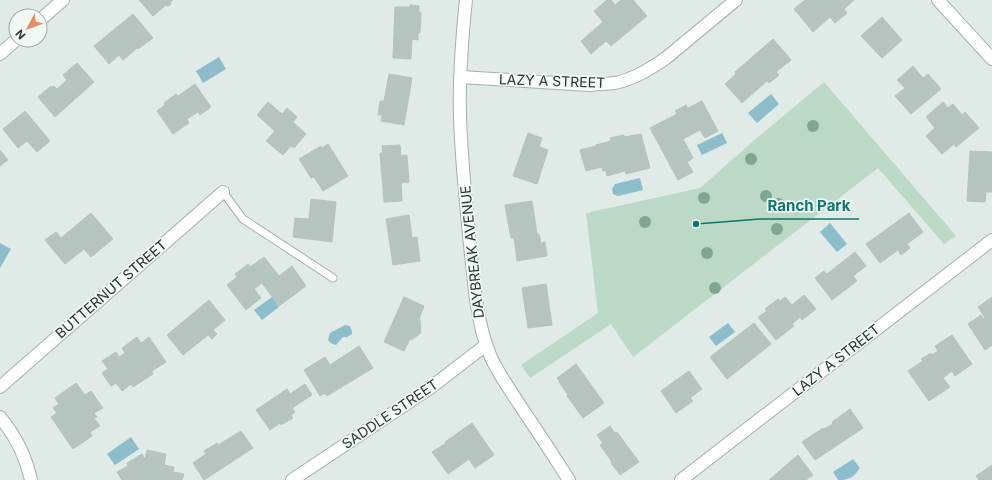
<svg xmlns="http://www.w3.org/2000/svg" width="992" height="480" viewBox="0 0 992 480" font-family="Inter,sans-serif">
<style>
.green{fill:#bbd9c6}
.water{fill:#8dbcca}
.building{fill:#b6c4c0;stroke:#b4c3be}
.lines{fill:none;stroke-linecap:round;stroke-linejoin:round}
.lane-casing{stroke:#a4b1ad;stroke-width:9}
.street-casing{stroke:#a4b1ad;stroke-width:14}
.secondary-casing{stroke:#a1b4af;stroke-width:14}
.lane{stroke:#fff;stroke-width:7}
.street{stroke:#fff;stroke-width:12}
.secondary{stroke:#fff;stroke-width:12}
.tree{fill:#80a591}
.labels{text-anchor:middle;stroke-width:3.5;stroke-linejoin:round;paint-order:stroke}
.street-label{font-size:14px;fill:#233935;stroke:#f0f7f4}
.leader{fill:none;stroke:#0f766e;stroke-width:1.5}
.callout-dot{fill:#0f766e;stroke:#f0f7f4;stroke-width:1.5}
.callout-label{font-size:15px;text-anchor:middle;font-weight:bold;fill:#0f766e;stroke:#f0f7f4;stroke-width:3.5;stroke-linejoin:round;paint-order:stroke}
</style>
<rect width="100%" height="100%" fill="#e0eae6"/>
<!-- green -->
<polygon class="green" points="824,82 956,236 944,244 878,168 633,357 611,324 530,378 521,365 598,313 586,213 700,188 758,137"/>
<!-- water -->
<g class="water">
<polygon points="219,57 226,69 203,83 196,71"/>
<polygon points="771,94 779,104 757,123 748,113"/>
<polygon points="722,133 727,143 702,155 697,145"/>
<polygon points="640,178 643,190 618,196 613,194 612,189 615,184"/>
<polygon points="830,223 847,244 837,252 820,232"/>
<polygon points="0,243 11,249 0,268"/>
<polygon points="272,297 279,307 262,320 254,310"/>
<polygon points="728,323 735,332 716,346 709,337"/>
<path d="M345,325C351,325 352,329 352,334L347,337H343L336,345C332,344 330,343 328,340L330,333Z"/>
<polygon points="131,437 139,449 115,465 107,454"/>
<path d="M853,459L860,468C853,478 849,480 838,480L833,472Z"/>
</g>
<!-- building -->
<g class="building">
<polygon points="139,0 173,0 170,2 171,4 168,6 166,5 153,16"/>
<polygon points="607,0 611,0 615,5 621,0 633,0 647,16 611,46 606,41 591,54 581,41 603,22 594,11"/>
<polygon points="805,0 854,0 844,9 847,13 835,23 830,17 813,32 794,9"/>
<polygon points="410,5 419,6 419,11 421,13 420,33 418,33 418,40 412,39 411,59 393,58 395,7 410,7"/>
<polygon points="133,14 153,38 138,49 137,48 123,60 119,55 109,64 94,46"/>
<polygon points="882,17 902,40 882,58 861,36"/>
<polygon points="773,39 791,60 776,72 779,75 769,83 767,81 742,103 725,84 736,74 735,72"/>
<polygon points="77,63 94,82 55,117 38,97 51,86 53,87 54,86 57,89 67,80 63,75"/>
<polygon points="913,66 923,78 928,74 941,89 911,114 895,96 905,88 897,80"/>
<polygon points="389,74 412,78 404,125 381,121 382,115 378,115 380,101 384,101"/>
<polygon points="195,84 211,107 200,115 198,112 187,119 189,123 173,134 157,111 165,105 164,103 176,94 178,96"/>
<polygon points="702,101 718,131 705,138 700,130 683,139 693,158 687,162 693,172 678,180 650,128 677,114 675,111 686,105 688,108"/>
<polygon points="268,102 282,114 287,108 297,117 293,122 306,134 294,148 291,146 283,155 266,141 275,131 257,115"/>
<polygon points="943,102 948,108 953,104 962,115 965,112 979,128 956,147 954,144 942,154 926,136 935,128 926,117"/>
<polygon points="25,111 50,141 37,152 27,141 18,148 3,129"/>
<polygon points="528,133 542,138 539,147 548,150 537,184 513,176"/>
<polygon points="641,134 650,168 626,174 625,171 607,176 606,170 603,171 602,167 586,171 580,150 596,146 596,145 611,141 610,138 624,135 624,137"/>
<polygon points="328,144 348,176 323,191 314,177 311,178 299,159 321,146 322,148"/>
<polygon points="400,145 401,156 407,155 409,182 401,183 402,201 384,202 380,153 383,153 382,146"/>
<polygon points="0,150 8,160 0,166"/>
<polygon points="970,151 992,152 992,192 986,192 985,202 967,201"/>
<polygon points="311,199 336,202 332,242 293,237 295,218 309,219"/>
<polygon points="532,201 537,234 539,234 541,243 545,242 547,256 517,261 514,238 511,238 505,205"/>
<polygon points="91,213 113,239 91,257 84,249 65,264 45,240 56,232 61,238"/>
<polygon points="909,213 923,232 907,244 910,248 901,255 898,250 880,263 866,244"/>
<polygon points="409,215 412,238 417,237 420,261 393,265 386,219"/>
<polygon points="855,252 866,266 853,276 857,281 832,300 815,278 824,271 827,274"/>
<polygon points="264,257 279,276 292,266 306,286 279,306 262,283 254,289 261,298 246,310 227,285 237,277 235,274 248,264 250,267"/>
<polygon points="546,284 552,325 528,328 522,288"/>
<polygon points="804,295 816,309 802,320 800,317 792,324 794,326 776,340 758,317 767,311 765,309 778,299 780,301 785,297 792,305"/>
<polygon points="404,297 424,306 419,319 420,320 421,333 411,340 410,339 404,351 384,342"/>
<polygon points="992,297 992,345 985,350 968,324 981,315 983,319 985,318 978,307"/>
<polygon points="209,300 225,320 213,330 217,334 212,339 208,335 183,355 167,335"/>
<polygon points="754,323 771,344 727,379 710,357"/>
<polygon points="952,335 972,364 955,376 952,371 943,378 950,387 929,401 908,371 923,361 921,359 931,353 932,355 938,351 935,346"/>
<polygon points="137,337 141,343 149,337 166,362 152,371 153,374 133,387 131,384 122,391 116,383 111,386 102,373 108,369 102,361 116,352 119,357 125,353 122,348"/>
<polygon points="359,346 373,368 327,396 325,393 320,396 304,370 325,357 330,365"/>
<polygon points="576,364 604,403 583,418 567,396 568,395 559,382 560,382 557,378"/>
<polygon points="689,371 702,389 690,398 693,401 676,413 661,391"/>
<polygon points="76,383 85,395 91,391 103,408 94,413 97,417 94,418 100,426 90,432 92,436 73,449 51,417 57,413 53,408 59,404 55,398"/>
<polygon points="305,384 312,395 292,408 295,412 291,415 293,418 281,425 280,423 270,430 256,410 287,389 290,394"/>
<polygon points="850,409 863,428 815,460 802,442 823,428 824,429 833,424 832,422"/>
<polygon points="472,423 494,455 475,468 469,459 448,474 432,452 446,443 445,442"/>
<polygon points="610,426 615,433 617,432 639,462 620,475 611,463 612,462 600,445 603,443 597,435"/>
<polygon points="241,431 253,448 204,480 193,463 206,454 204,451 217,443 218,445"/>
<polygon points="147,450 166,454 164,465 174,467 173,472 184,474 182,480 122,480 117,472 128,466 127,463 142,454 145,459"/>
<polygon points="798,455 813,475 806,480 769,480"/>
<polygon points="992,465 992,480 979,480 976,476"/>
</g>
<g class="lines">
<!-- lane casing -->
<g class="lane-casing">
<polyline id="lane" points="223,192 243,219 333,278"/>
</g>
<!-- street casing -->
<g class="street-casing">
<g id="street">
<path d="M466,0C462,38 459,77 460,115C461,158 466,202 470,245C474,281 476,321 490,355C497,372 509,388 519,404C536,429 553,455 569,480"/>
<polyline points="938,0 992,59"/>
<path d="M460,77L590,85C598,84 607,84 615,83C634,79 650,69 666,58L736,0"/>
<polyline points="0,387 223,192"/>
<path d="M0,417C15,435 26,457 31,480"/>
<polyline points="292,480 430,388 486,345"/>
<polyline points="681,480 992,240"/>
</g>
</g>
<!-- secondary casing -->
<g class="secondary-casing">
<g id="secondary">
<polyline points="40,20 63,0"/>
<polyline points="0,54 16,40"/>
</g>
</g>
<!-- lane -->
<use href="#lane" class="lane"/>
<!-- street -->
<use href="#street" class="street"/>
<!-- secondary -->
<use href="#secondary" class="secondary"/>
</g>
<!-- trees -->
<g class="tree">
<circle cx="813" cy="126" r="6"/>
<circle cx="751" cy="159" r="6"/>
<circle cx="766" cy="196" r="6"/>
<circle cx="704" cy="198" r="6"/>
<circle cx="778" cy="204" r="6"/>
<circle cx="645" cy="222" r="6"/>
<circle cx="777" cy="229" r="6"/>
<circle cx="707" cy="253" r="6"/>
<circle cx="715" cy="288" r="6"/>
</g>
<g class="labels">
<!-- street labels -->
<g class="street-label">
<text transform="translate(552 81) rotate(2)" y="5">LAZY A STREET</text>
<text transform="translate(472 252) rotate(-96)" y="5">DAYBREAK AVENUE</text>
<text transform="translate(111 289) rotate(-41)" y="5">BUTTERNUT STREET</text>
<text transform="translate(836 360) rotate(-38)" y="5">LAZY A STREET</text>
<text transform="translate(390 414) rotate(-34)" y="5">SADDLE STREET</text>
</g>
</g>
<!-- callouts -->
<path class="leader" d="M696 224L760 219H859"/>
<circle class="callout-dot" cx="696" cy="224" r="4"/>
<g class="callout-label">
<text x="809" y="211">Ranch Park</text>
</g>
<!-- north arrow -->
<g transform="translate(28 28) rotate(229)"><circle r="19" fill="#f0f7f4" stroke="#9eaba8"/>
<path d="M0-3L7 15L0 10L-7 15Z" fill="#e58e63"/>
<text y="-6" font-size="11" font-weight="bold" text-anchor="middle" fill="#233935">N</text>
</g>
</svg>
